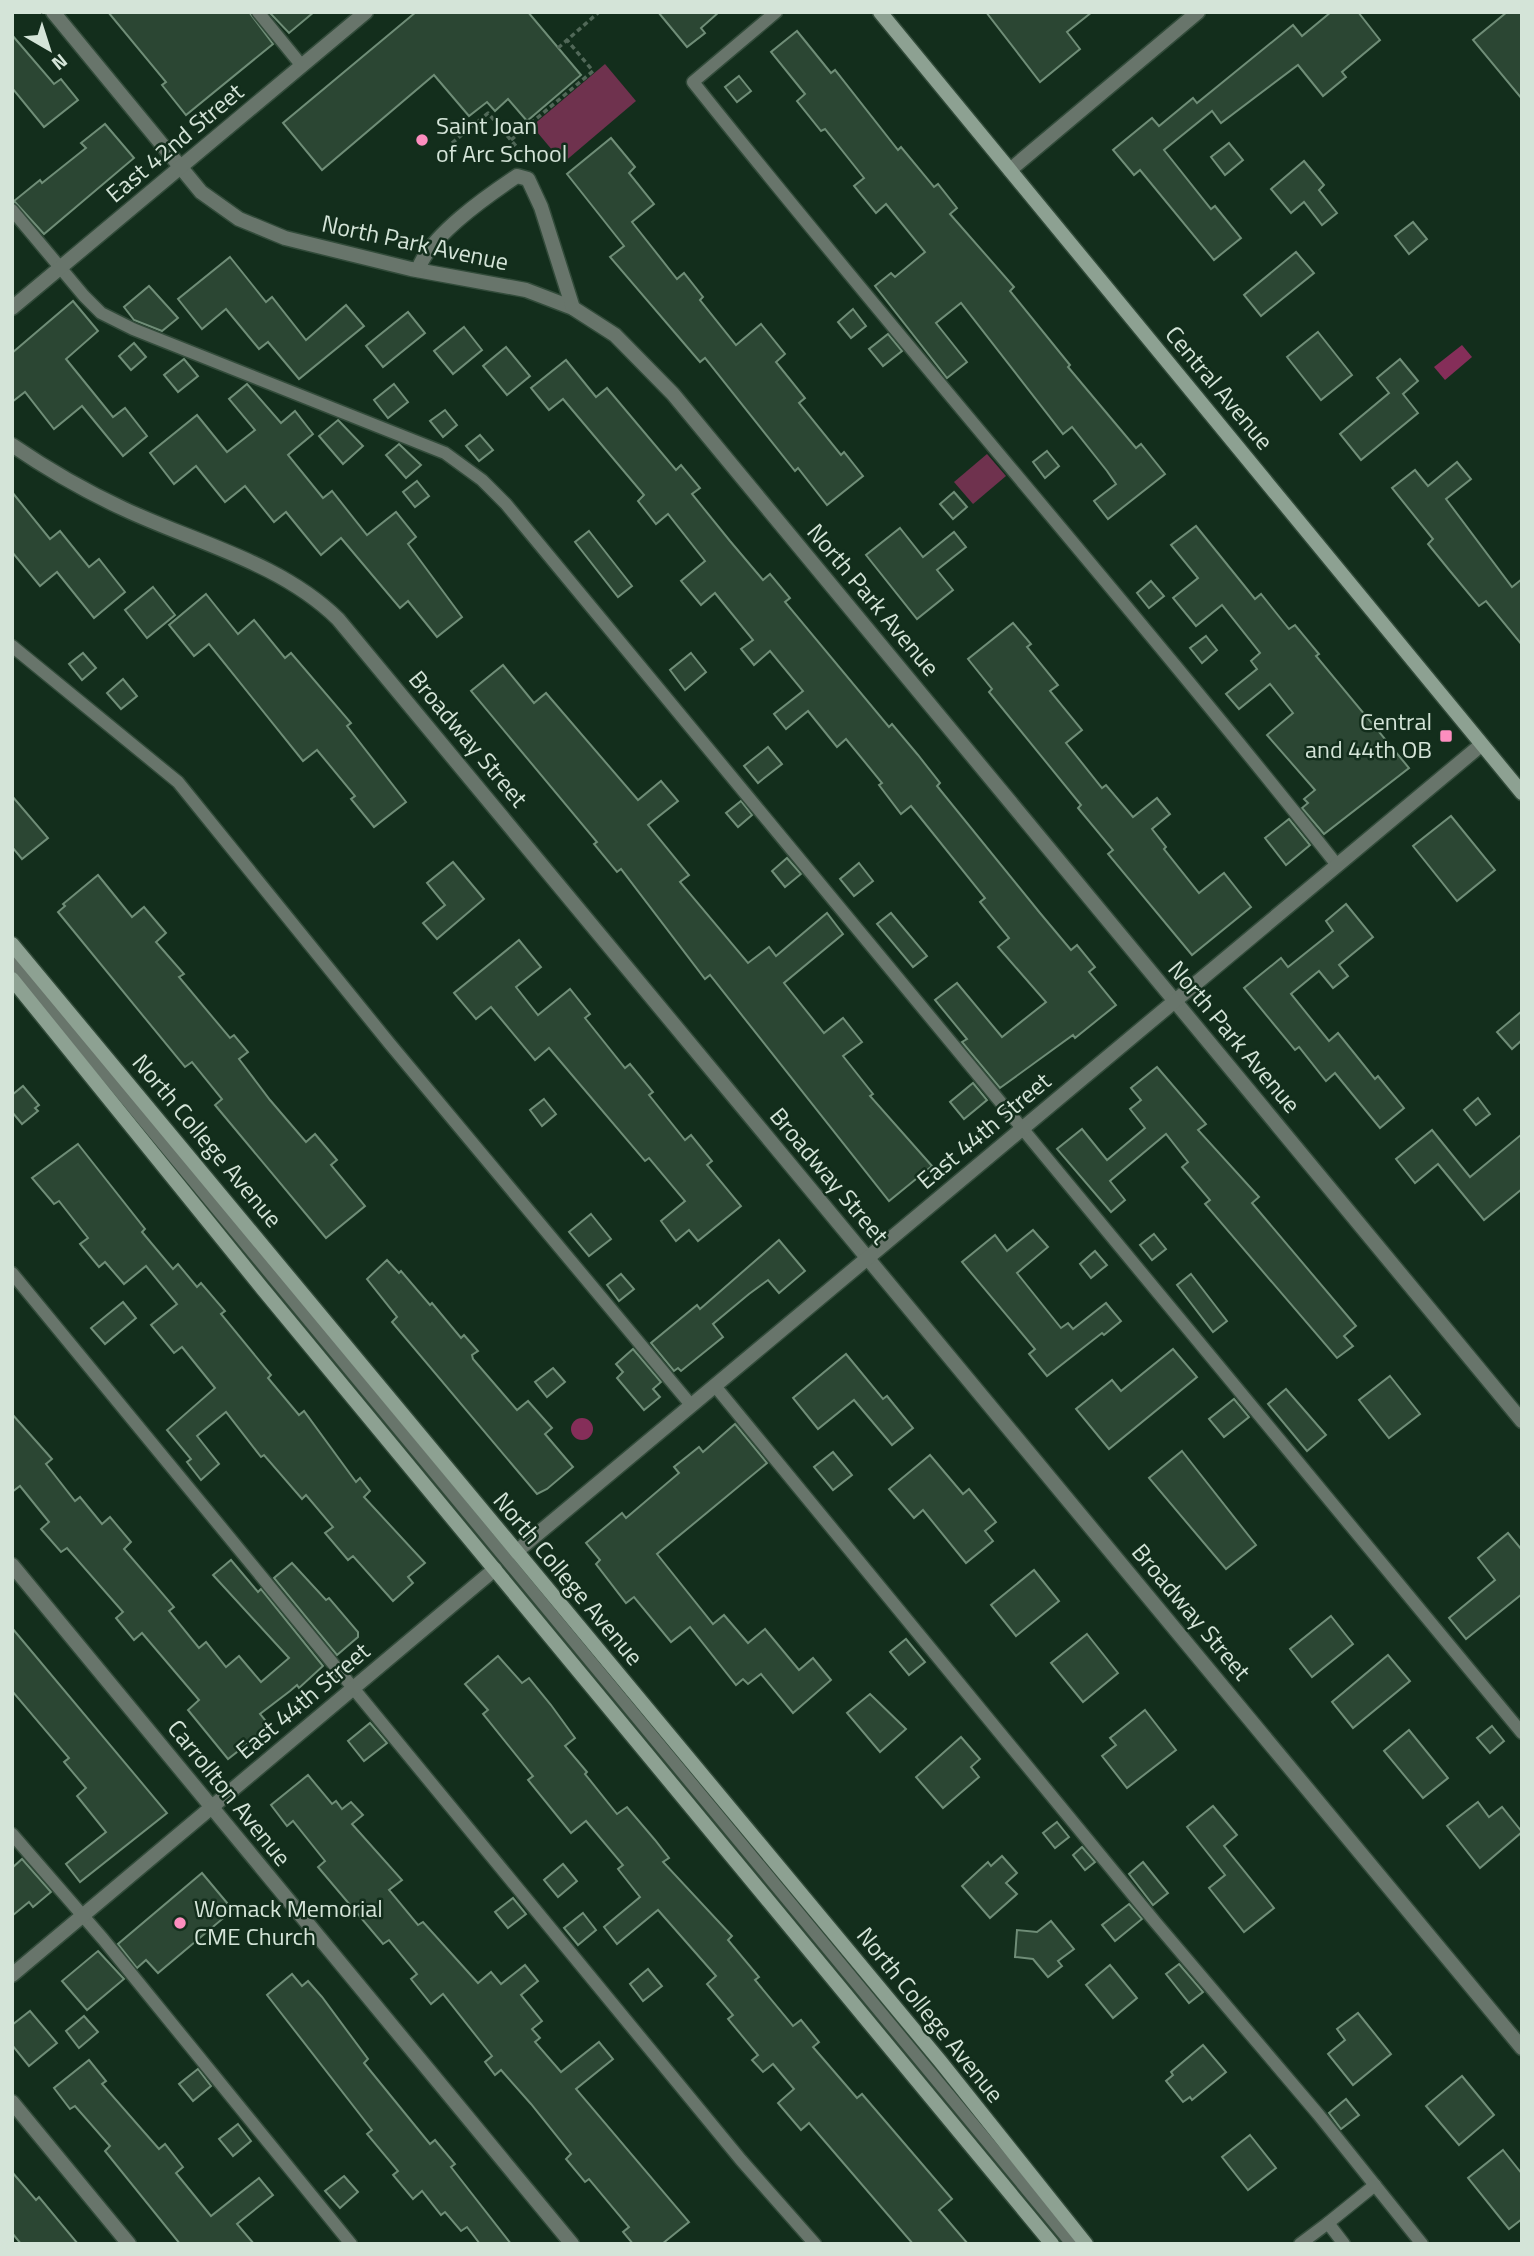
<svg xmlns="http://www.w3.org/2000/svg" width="1534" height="2256" viewBox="0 0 1534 2256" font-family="'Titillium Web',sans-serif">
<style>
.green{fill:#6f324e}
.water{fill:#852e59}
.building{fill:#2b4633;stroke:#6f8d77;stroke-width:2}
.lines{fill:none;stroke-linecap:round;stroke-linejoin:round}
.lane-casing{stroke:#324b3a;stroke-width:15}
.street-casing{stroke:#324b3a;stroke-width:17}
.secondary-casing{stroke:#324b3a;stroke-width:17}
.path{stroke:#516858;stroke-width:3.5;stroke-dasharray:5 3.5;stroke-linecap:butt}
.lane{stroke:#68756b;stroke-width:12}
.street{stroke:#68756b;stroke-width:14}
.secondary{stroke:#8da192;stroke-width:14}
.poi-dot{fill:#fd8ebf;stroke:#132e1c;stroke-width:2.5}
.labels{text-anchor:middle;stroke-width:5;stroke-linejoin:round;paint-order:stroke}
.poi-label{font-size:24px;fill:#d4e4d8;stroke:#132e1c;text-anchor:start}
.street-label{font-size:24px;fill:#d4e4d8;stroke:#132e1c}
</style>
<rect width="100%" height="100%" fill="#132e1c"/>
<!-- green -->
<g class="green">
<polygon points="605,64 636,101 563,163 532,126"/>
<polygon points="987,454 1006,476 973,504 954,482"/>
</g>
<!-- water -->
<g class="water">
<polygon points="1462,345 1472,357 1445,380 1434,367"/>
<circle cx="582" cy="1429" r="11"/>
</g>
<!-- building -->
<g class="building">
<polygon points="108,12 249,12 273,44 186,115 162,85 166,82"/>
<polygon points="269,12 314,12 289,33"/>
<polygon points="416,12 528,12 581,75 527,121 508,99 495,111 487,102 469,116 434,75 322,170 283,123"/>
<polygon points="658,12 719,12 701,28 705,33 687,47"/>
<polygon points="986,12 1092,12 1067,32 1080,49 1040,82"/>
<polygon points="1331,12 1358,12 1380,40 1342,72 1346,77 1323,96 1298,65 1221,123 1212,111 1164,150 1211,209 1215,206 1241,238 1214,260 1140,170 1134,175 1113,150 1152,118 1159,126 1193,98 1197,103 1293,25 1302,36"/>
<polygon points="1507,12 1522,12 1522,99 1473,40"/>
<polygon points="797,31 831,73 835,70 898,150 901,147 934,187 938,184 957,208 950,214 1014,287 1010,291 1070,365 1068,367 1136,448 1141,444 1165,474 1108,519 1094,501 1116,484 1107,471 1072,427 1063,434 961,303 936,323 967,362 947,378 875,286 891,273 895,277 925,252 886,204 876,213 854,186 864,178 825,129 821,131 797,101 805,94 771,52"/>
<polygon points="12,35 54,84 61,79 78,100 44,127 12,88"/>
<polygon points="739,76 751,91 737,102 725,87"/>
<polygon points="105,124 134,158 44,234 14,201 40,180 42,183 86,148 81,143"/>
<polygon points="611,138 635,167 629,173 654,204 632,222 677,279 684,273 703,297 700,300 736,345 761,324 785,354 776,362 805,398 799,403 841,455 844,452 863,476 827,505 798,468 795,471 705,358 700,362 610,257 624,246 567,174"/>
<polygon points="1229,143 1243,160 1225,175 1211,157"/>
<polygon points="1304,161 1324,185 1319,190 1337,213 1322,225 1304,202 1291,213 1271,189"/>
<polygon points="1413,222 1427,239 1409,254 1395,236"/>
<polygon points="1296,252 1314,273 1261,316 1244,295"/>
<polygon points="230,257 266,302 272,297 306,340 346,305 364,326 299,379 268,342 259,349 226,309 202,329 178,299"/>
<polygon points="149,286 178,318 162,331 134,320 124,307"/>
<polygon points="73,301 98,331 66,359 113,417 125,408 147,436 123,456 82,406 54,429 25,392 12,402 12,353"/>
<polygon points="853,309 866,326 851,338 838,322"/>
<polygon points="408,312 425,333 383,367 366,346"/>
<polygon points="464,327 482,350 453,374 434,351"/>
<polygon points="1318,332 1352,375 1321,400 1287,357"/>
<polygon points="888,334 902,351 883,366 869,349"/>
<polygon points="134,343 146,357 131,370 119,356"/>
<polygon points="506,347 530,376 507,395 483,366"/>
<polygon points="184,359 198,376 178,392 164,375"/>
<polygon points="1400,359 1418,381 1403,394 1418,413 1361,460 1340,434 1389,393 1377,378"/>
<polygon points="566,360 596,397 607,388 676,470 681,465 700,488 692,494 730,541 763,580 770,574 790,598 785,602 889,727 892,724 918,755 940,783 937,786 1040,913 1071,950 1077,945 1095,967 1089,972 1116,1005 1075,1038 1073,1035 1000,1088 962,1042 967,1039 935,1000 957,983 1002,1037 1046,1002 998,947 1009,938 980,902 985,898 911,806 901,814 879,785 882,783 846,739 837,747 808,711 786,729 774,714 803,691 770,651 754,665 741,649 753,640 715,593 701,605 681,581 705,561 668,514 656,524 638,501 644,495 563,399 549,410 531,388"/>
<polygon points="247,384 281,423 295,411 313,434 288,455 323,498 332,491 367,535 396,512 416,537 408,544 462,617 437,637 408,601 400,608 341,538 321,555 286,512 274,522 245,486 225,502 196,466 174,484 150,453 197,415 227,452 255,430 229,399"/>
<polygon points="394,384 408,402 388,418 374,400"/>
<polygon points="445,410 457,425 443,437 430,421"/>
<polygon points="338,420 363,446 343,464 319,436"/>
<polygon points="480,435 493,450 479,461 466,446"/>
<polygon points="399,444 421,465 406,478 386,455"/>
<polygon points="1047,451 1059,466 1045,478 1033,462"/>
<polygon points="1457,462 1471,479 1446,499 1512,587 1522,579 1522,645 1486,601 1479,606 1450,571 1428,544 1433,539 1392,488 1415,470 1428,486"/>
<polygon points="417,481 429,496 415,507 403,492"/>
<polygon points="12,492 50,539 60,531 89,567 99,559 125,592 94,618 57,572 40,586 12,552"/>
<polygon points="954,492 967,507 953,519 940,504"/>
<polygon points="1196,526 1255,599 1261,594 1289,629 1295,625 1319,654 1316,656 1409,768 1324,834 1302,808 1308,803 1304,799 1315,790 1267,735 1293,713 1270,684 1239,709 1226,694 1257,669 1251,661 1260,653 1222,605 1196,626 1173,598 1198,578 1171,545"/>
<polygon points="900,528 923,557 954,532 966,547 937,570 953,590 917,619 866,555"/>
<polygon points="589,531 632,586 618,597 575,542"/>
<polygon points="1151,581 1164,596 1149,608 1137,593"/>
<polygon points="153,587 175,615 147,638 125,610"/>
<polygon points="206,594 238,634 254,620 285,658 291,653 351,723 347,726 406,802 374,827 351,799 355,796 317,750 303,761 209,644 194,656 169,625"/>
<polygon points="1013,623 1031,644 1027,647 1058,685 1050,691 1082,730 1066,743 1102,788 1106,785 1133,817 1157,798 1170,814 1152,829 1166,847 1164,849 1199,893 1224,873 1251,907 1192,955 1108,854 1113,850 1078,808 1081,805 989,692 992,689 968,659"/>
<polygon points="1206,636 1217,650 1202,663 1190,648"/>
<polygon points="83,653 96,668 82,680 69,664"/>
<polygon points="691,653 706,672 685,690 670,670"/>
<polygon points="503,665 534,703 546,693 638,800 661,781 678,801 648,825 689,875 680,882 748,963 769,947 776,956 827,913 843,934 784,983 824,1033 843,1018 862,1042 843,1056 873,1094 870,1096 932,1166 889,1201 710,975 705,979 621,869 617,872 594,844 597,842 471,691"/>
<polygon points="123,679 137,696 121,709 107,693"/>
<polygon points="768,747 782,764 758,783 744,766"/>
<polygon points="12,796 48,838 22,859 12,847"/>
<polygon points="741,801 752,815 738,827 726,813"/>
<polygon points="1451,816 1495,870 1457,901 1413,846"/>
<polygon points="1289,819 1310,845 1286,865 1265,838"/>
<polygon points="787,858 801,874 785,887 772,871"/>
<polygon points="453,862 484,899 437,939 423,923 445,905 427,883"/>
<polygon points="859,863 873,881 854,896 840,879"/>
<polygon points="98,875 132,917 144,907 166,933 156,942 184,974 179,977 230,1038 234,1035 248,1052 239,1059 270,1100 306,1142 315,1134 337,1160 331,1165 365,1206 326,1238 215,1105 222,1099 192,1062 185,1067 58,912 65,906 63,904"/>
<polygon points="1346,904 1373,937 1339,965 1348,976 1333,988 1319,971 1291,994 1329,1041 1338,1033 1375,1079 1378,1076 1404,1108 1380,1128 1335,1073 1326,1081 1299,1047 1295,1050 1244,988 1281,958 1288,967 1333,931 1326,921"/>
<polygon points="891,913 927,956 913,967 877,924"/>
<polygon points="519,940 541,967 516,987 538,1015 570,989 590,1014 585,1018 625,1068 630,1064 653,1092 649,1095 685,1140 691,1135 712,1161 707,1165 741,1206 698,1241 689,1230 676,1241 661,1221 685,1201 649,1158 645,1161 549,1048 535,1060 491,1007 476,1019 454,993"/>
<polygon points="1522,1011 1522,1040 1512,1049 1497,1032"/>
<polygon points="1157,1067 1206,1124 1198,1130 1259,1197 1252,1203 1356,1326 1344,1336 1353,1346 1337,1358 1205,1204 1210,1200 1182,1167 1188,1162 1166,1134 1110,1181 1125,1200 1111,1212 1057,1149 1082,1129 1107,1160 1145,1128 1130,1109 1141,1100 1131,1088"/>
<polygon points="973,1083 987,1100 964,1119 950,1102"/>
<polygon points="23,1086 39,1105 35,1108 38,1111 22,1124 12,1112 12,1095"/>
<polygon points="1478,1098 1490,1114 1476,1125 1464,1110"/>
<polygon points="544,1099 556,1114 542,1126 530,1110"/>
<polygon points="1432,1130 1470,1177 1522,1134 1522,1189 1484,1220 1438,1164 1415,1183 1396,1159"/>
<polygon points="78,1144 145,1229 142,1232 173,1269 178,1264 197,1287 201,1283 225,1311 221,1314 271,1375 268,1378 299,1415 304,1411 356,1482 360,1478 370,1491 364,1497 425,1563 408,1577 413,1583 393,1601 353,1556 348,1560 325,1533 333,1527 306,1495 302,1499 264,1455 261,1457 226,1412 197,1436 219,1464 201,1480 187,1462 191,1459 167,1430 215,1388 182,1347 174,1353 151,1325 177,1304 146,1266 124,1284 105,1262 99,1267 80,1244 88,1238 59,1201 54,1204 32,1178"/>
<polygon points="591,1214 611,1239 589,1256 569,1232"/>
<polygon points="1033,1230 1048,1247 1017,1273 1061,1328 1068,1323 1073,1329 1106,1303 1121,1321 1104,1335 1102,1333 1047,1376 1029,1354 1035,1349 962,1262 995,1235 1007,1251"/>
<polygon points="1154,1234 1166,1249 1152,1260 1140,1245"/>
<polygon points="779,1240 805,1271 779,1293 768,1280 749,1294 713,1324 723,1337 681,1371 678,1368 674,1371 651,1343 697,1305 700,1309"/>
<polygon points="1095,1251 1107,1265 1091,1278 1080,1264"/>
<polygon points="387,1260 399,1273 401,1271 430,1305 432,1303 461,1338 464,1335 478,1351 472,1355 473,1359 517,1410 528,1401 552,1428 545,1434 573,1467 547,1489 537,1494 392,1322 397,1317 367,1279"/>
<polygon points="621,1274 634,1289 619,1301 607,1285"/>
<polygon points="1191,1274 1227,1321 1213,1332 1177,1285"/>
<polygon points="123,1302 136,1318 105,1344 91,1328"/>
<polygon points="633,1349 661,1382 653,1389 660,1397 644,1410 617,1378 623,1372 616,1364"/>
<polygon points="1173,1349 1197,1377 1109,1449 1076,1409 1112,1380 1121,1391"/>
<polygon points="846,1354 883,1399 887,1396 913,1428 892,1445 854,1400 818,1429 793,1398"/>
<polygon points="553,1368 565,1382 547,1397 535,1382"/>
<polygon points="1390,1376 1420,1414 1389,1438 1359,1400"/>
<polygon points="1286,1389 1326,1435 1307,1451 1268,1404"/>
<polygon points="1234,1399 1249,1417 1224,1437 1209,1419"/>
<polygon points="12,1414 52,1459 46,1464 75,1501 80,1497 102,1524 110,1517 131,1542 124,1549 174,1607 169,1611 199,1648 206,1642 226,1667 239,1656 261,1682 289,1658 213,1575 231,1560 258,1592 261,1589 323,1666 299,1688 297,1685 290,1691 260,1714 270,1726 228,1759 188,1710 199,1700 142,1633 134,1640 116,1618 123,1612 67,1548 61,1552 41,1529 49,1522 20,1486 12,1492"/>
<polygon points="735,1424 767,1463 657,1554 713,1624 724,1615 748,1643 765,1629 799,1670 813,1658 831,1680 793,1713 761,1674 748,1684 743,1679 736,1685 690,1627 671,1642 634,1597 626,1603 596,1564 600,1560 586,1543 622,1513 626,1518 679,1473 674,1467 699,1447 703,1452"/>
<polygon points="1182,1451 1256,1545 1226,1569 1149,1478"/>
<polygon points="833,1452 852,1475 833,1490 814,1467"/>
<polygon points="930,1455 963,1494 969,1489 996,1522 985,1531 993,1541 966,1563 923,1510 914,1518 889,1489"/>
<polygon points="1508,1533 1522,1550 1522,1594 1466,1639 1449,1618 1495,1580 1478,1558"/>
<polygon points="292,1563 326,1600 329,1598 358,1632 358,1637 337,1655 274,1578"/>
<polygon points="1034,1570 1059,1601 1016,1636 991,1605"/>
<polygon points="1331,1616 1353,1644 1312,1677 1290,1649"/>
<polygon points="12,1628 167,1813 80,1882 66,1864 106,1832 77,1796 86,1788 64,1762 69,1758 12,1691"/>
<polygon points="1087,1634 1118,1673 1083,1702 1051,1663"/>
<polygon points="906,1639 925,1662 909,1675 890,1652"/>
<polygon points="1388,1655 1410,1681 1353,1728 1332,1702"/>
<polygon points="498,1656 522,1683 529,1678 551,1705 575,1738 565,1746 587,1772 585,1774 617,1814 627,1807 655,1840 669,1858 663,1862 732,1936 728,1940 759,1977 755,1980 793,2026 801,2020 819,2042 813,2047 857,2098 862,2094 952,2199 939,2210 968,2244 913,2244 809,2123 801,2130 778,2103 794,2089 773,2064 763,2072 752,2060 758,2055 728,2019 733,2015 707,1984 716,1976 658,1910 617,1944 604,1927 640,1897 618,1869 623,1865 586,1821 571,1833 528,1780 533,1776 483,1714 488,1710 465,1684"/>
<polygon points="870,1694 906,1729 880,1752 847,1713"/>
<polygon points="1145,1710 1176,1750 1127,1788 1102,1756 1116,1745 1110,1738"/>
<polygon points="370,1723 387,1743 364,1761 348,1741"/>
<polygon points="1492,1726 1504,1741 1490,1753 1477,1738"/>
<polygon points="1409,1730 1448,1778 1423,1798 1384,1751"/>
<polygon points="961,1737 980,1759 971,1767 979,1777 943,1808 916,1777"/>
<polygon points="308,1775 332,1804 336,1801 342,1809 351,1802 363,1815 352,1824 402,1880 389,1890 418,1925 423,1922 478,1983 491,1972 501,1984 525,1965 538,1981 521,1995 542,2021 532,2029 540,2038 535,2042 561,2072 599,2042 613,2059 576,2089 689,2222 662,2244 633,2244 623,2232 629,2227 589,2179 585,2182 566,2159 571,2154 531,2104 501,2070 495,2075 485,2062 492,2056 443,1994 431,2004 411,1979 417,1974 389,1940 383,1944 318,1867 325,1861 293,1821 287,1826 271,1805"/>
<polygon points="1478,1802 1489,1817 1502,1807 1522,1832 1480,1868 1447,1826"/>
<polygon points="1213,1806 1237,1835 1224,1846 1274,1908 1244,1932 1209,1888 1225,1875 1187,1827"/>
<polygon points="1057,1822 1069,1837 1055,1848 1043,1833"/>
<polygon points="1082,1847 1095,1862 1085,1870 1073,1855"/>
<polygon points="1002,1856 1017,1873 1006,1883 1017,1894 990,1918 962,1886 988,1862 991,1866"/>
<polygon points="22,1859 51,1892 33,1907 29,1902 12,1916 12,1868"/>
<polygon points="1143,1862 1168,1893 1153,1905 1129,1874"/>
<polygon points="563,1864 577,1881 558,1897 544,1880"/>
<polygon points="202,1873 233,1910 158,1973 146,1960 137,1968 118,1944"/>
<polygon points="513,1898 526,1914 508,1928 495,1912"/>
<polygon points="1129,1904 1142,1919 1115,1941 1102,1925"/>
<polygon points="583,1913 596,1930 578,1945 564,1928"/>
<polygon points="1051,1921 1074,1949 1058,1961 1062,1966 1048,1977 1033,1959 1015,1957 1017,1930 1037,1932"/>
<polygon points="98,1951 124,1979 87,2010 62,1981"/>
<polygon points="1179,1964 1203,1992 1189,2003 1166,1974"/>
<polygon points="1110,1965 1137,1998 1113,2018 1086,1985"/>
<polygon points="648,1969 662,1986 643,2001 630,1984"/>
<polygon points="292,1974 302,1986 308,1981 322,1997 368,2059 364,2063 430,2144 435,2140 455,2164 451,2167 511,2244 480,2244 467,2227 461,2231 445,2212 441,2215 422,2191 413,2199 393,2175 398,2171 367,2134 372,2130 267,1995"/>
<polygon points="30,2011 57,2043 29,2066 12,2045 12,2025"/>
<polygon points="1358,2013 1391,2054 1353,2085 1328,2054 1345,2040 1337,2029"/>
<polygon points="84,2016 98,2032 79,2048 66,2031"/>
<polygon points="1203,2045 1226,2072 1192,2100 1190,2097 1183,2102 1166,2081 1173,2075 1171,2072"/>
<polygon points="89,2060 106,2081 102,2084 159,2149 165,2144 183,2167 176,2173 211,2216 259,2178 273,2195 237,2224 254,2244 180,2244 105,2151 110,2146 75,2106 70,2109 54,2088"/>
<polygon points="198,2069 211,2086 193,2101 179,2084"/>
<polygon points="1462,2076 1494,2115 1459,2145 1426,2106"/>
<polygon points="1346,2099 1359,2115 1341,2129 1329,2113"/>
<polygon points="238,2124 251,2141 233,2156 219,2139"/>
<polygon points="1250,2135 1276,2168 1248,2190 1222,2157"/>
<polygon points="1503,2150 1522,2174 1522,2219 1509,2229 1468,2178"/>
<polygon points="12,2172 36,2200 39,2197 78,2244 21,2244 12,2233"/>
<polygon points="344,2176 358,2192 340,2208 325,2191"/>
</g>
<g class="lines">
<!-- lane casing -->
<g class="lane-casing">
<g id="lane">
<polyline points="258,12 302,66"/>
<path d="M776,12L693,82C903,346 1127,600 1337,865"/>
<polyline points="12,210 84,296 101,313 133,329 445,453 482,480 506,504 1522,1733"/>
<polyline points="12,646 178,782 390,1044 691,1405"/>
<polyline points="12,961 1072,2244"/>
<polyline points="12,1273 741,2160 815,2244"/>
<polyline points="715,1386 1156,1923 1318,2114 1422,2244"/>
<polyline points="12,1834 103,1939 351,2244"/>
<polyline points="1328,2223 1375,2185"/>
<polyline points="1300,2244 1328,2223 1344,2244"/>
</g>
</g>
<!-- street casing -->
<g class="street-casing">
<g id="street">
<polyline points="53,12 201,192 239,219 285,238 411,269 526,290 573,308 615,335 673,394 1522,1421"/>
<polyline points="1010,170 1198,12"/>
<path d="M418,270C429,236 487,196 517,176L528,179L541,207L573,308"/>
<polyline points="12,308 366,12"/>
<path d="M12,445C47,469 85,491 124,509C196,543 280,562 338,619L1522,2048"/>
<polyline points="516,1552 1481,745"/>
<polyline points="12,1565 572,2244"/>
<polyline points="12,1975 495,1569"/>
<polyline points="12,2102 129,2244"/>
</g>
</g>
<!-- secondary casing -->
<g class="secondary-casing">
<g id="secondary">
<polyline points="880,12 1522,793"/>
<polyline points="12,944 940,2061 1086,2244"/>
<polyline points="12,979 262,1288 1052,2244"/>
</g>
</g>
<!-- path -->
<g class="path">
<polyline points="558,48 599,12"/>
<polyline points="511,140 593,71 567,40"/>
<polyline points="452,143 488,113 526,158"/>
</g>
<!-- lane -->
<use href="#lane" class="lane"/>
<!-- street -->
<use href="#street" class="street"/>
<!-- secondary -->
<use href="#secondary" class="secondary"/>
</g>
<!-- markers -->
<g class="poi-dot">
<circle cx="422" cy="140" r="7"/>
<rect x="1439" y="729" width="14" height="14" rx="3.5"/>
<circle cx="180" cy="1923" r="7"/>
</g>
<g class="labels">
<!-- poi labels -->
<g class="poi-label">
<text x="436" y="134">Saint Joan<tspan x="436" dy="28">of Arc School</tspan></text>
<text x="1432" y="730" text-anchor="end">Central<tspan x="1432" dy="28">and 44th OB</tspan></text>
<text x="194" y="1917">Womack Memorial<tspan x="194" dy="28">CME Church</tspan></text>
</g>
<!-- street labels -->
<g class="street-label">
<text transform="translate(175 143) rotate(-40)" y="8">East 42nd Street</text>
<text transform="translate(415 243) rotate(12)" y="8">North Park Avenue</text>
<text transform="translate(1219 388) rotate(50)" y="8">Central Avenue</text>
<text transform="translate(873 600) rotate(50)" y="8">North Park Avenue</text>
<text transform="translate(468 739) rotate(50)" y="8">Broadway Street</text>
<text transform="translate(1234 1037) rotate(50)" y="8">North Park Avenue</text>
<text transform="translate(984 1131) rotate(-40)" y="8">East 44th Street</text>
<text transform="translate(207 1141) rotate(50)" y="8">North College Avenue</text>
<text transform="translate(829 1176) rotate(50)" y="8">Broadway Street</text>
<text transform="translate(568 1579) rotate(50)" y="8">North College Avenue</text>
<text transform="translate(1191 1612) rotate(50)" y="8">Broadway Street</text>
<text transform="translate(303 1701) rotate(-40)" y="8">East 44th Street</text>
<text transform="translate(229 1793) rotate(51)" y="8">Carrollton Avenue</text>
<text transform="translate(930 2015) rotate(51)" y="8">North College Avenue</text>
</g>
</g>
<!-- border -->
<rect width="1534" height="2256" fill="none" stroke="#d4e4d8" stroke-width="28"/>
<!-- north arrow -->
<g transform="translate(49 49) rotate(141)" stroke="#132e1c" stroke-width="5" paint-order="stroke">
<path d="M0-5L12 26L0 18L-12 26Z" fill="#d4e4d8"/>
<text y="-10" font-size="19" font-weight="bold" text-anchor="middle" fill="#d4e4d8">N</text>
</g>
</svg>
